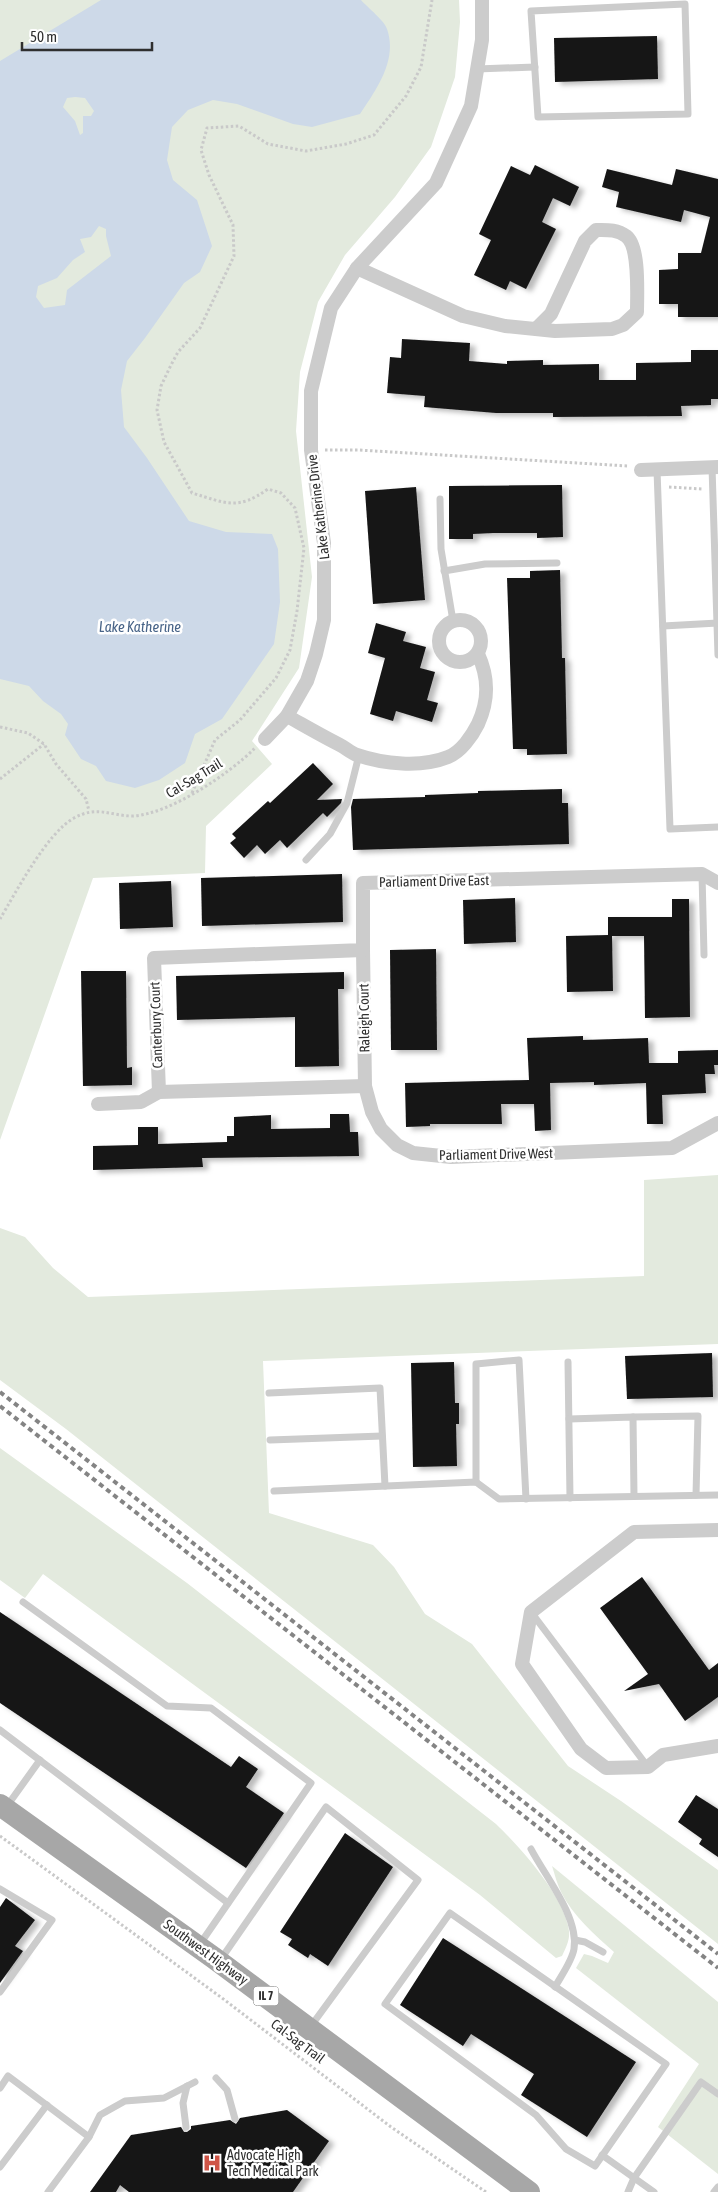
<svg xmlns="http://www.w3.org/2000/svg" width="718" height="2192" viewBox="0 0 718 2192" font-family="'Asap Condensed',sans-serif">
<style>
.green{fill:#e3eade}
.water{fill:#cdd9e8;fill-rule:evenodd}
.building{fill:#161616;filter:url(#shadow)}
.lines{fill:none;stroke-linecap:round;stroke-linejoin:round}
.path{stroke:#c9c9c9;stroke-width:3;stroke-dasharray:2.5 2.5;stroke-linecap:butt}
.service{stroke:#ccc;stroke-width:7}
.minor{stroke:#ccc;stroke-width:14}
.primary{stroke:#a7a7a7;stroke-width:22}
.rail{stroke:#848484;stroke-width:4;stroke-dasharray:5 4;stroke-linecap:butt}
.labels{text-anchor:middle;stroke-width:5;stroke-linejoin:round;paint-order:stroke}
.shield{fill:#fff;stroke:#6d6d6d;stroke-width:1}
.shield-label{font-size:12px;font-weight:bold;fill:#2f2f2f}
.street-label{font-size:14px;fill:#2f2f2f;stroke:#fff}
.poi-label{font-size:14px;fill:#2f2f2f;stroke:#fff;text-anchor:start}
.water-label{font-size:15px;font-style:italic;fill:#476387;stroke:#fff}
</style>
<defs>
<filter id="shadow"><feDropShadow dx="5.5" dy="3" stdDeviation="2.5" flood-color="#0004"/></filter>
</defs>
<rect width="100%" height="100%" fill="#fff"/>
<!-- green -->
<g class="green">
<polygon points="0,0 459,0 460,22 455,77 431,147 395,197 345,255 318,302 300,372 296,431 312,577 299,668 252,741 272,764 206,826 205,873 93,878 0,1140"/>
<polygon points="718,1175 718,1344 263,1361 269,1513 373,1545 394,1567 425,1614 472,1644 568,1766 621,1801 718,1870 718,1944 66,1429 0,1380 0,1228 25,1237 53,1268 88,1297 644,1276 644,1180"/>
<path d="M0,1448L187,1583L496,1824C520,1847 565,1897 569,1931C570,1940 566,1948 562,1956L556,1958L480,1895L43,1574L25,1598L0,1580Z"/>
<path d="M552,1866L718,2002V2174L658,2127L699,2064L576,1968L584,1954L592,1956L608,1963L614,1952C594,1934 573,1916 561,1892C557,1884 555,1875 552,1866Z"/>
</g>
<!-- water -->
<path class="water" d="M101,0H361C367,7 385,21 387,29C398,60 376,90 360,114L312,127L293,124L237,104L213,100L188,110L172,127L167,160L173,180L197,200L212,246L200,272L184,283L145,338L127,361L121,390L124,427L147,458L189,521L226,532L272,534L278,549L280,602L274,644L222,719L195,734L185,763L159,780L135,788L106,781L96,766L81,759L65,735L68,724L61,714L43,701L29,686L0,679V61ZM75,97L85,98L94,111L91,116H83V133L80,135L75,121L63,107L67,98ZM99,226L106,229V236L111,256L67,290L65,305L44,308L36,297L38,286L57,278L73,260L85,252L80,239L91,237Z"/>
<!-- building -->
<g class="building">
<polygon points="657,36 658,79 555,82 554,38"/>
<polygon points="535,165 579,187 570,206 553,198 542,222 556,229 526,289 510,281 506,290 474,275 491,240 479,234 511,166 530,175"/>
<polygon points="607,169 672,185 676,169 718,179 718,317 678,317 678,304 659,304 659,270 678,269 678,253 701,253 710,217 684,210 681,222 616,207 619,192 602,187"/>
<polygon points="402,339 470,343 469,361 507,364 507,361 543,360 543,365 599,364 599,380 636,380 636,363 691,362 691,350 718,350 718,399 711,399 711,405 681,406 682,416 553,417 553,413 496,413 424,407 425,396 387,393 390,357 401,358"/>
<polygon points="562,485 563,537 537,538 537,533 493,533 473,534 473,539 449,539 449,486"/>
<polygon points="416,487 425,600 373,604 365,491"/>
<polygon points="560,570 562,658 565,658 567,754 527,755 527,749 513,749 507,578 530,578 530,571"/>
<polygon points="376,623 406,632 403,641 426,647 420,668 435,672 427,700 438,703 432,722 396,711 393,721 370,714 385,658 368,653"/>
<polygon points="313,763 333,784 317,800 342,799 341,803 327,817 323,813 287,848 280,840 265,854 257,845 244,858 230,843 236,838 232,834 268,801 270,803"/>
<polygon points="562,789 562,803 568,803 569,844 353,850 351,807 353,799 425,797 425,795 478,793 478,791"/>
<polygon points="342,874 343,922 202,926 201,878"/>
<polygon points="171,881 173,927 120,929 119,883"/>
<polygon points="515,898 516,942 464,944 463,900"/>
<polygon points="672,899 689,899 690,1017 645,1018 644,936 612,936 613,991 567,992 566,936 608,935 608,917 672,917"/>
<polygon points="436,949 437,1050 391,1050 390,950"/>
<polygon points="81,971 126,971 127,1068 132,1067 132,1085 83,1086"/>
<polygon points="344,972 344,989 338,989 339,1066 295,1067 295,1017 177,1020 176,976"/>
<polygon points="583,1036 583,1040 648,1038 649,1063 678,1063 678,1051 718,1050 718,1065 714,1065 715,1074 705,1074 706,1093 662,1095 663,1124 647,1124 646,1083 594,1085 594,1082 550,1083 551,1130 535,1131 534,1104 501,1104 502,1124 430,1124 430,1126 406,1127 405,1083 529,1080 527,1038"/>
<polygon points="330,1114 349,1114 350,1132 358,1132 359,1156 202,1158 203,1167 93,1170 93,1146 138,1145 138,1127 158,1127 158,1144 227,1142 227,1136 234,1136 234,1117 271,1115 271,1129 330,1128"/>
<polygon points="712,1353 713,1397 627,1399 625,1356"/>
<polygon points="454,1362 455,1403 459,1403 459,1424 456,1424 457,1466 413,1467 411,1363"/>
<polygon points="642,1577 709,1670 718,1663 718,1697 685,1721 659,1684 624,1691 648,1674 600,1608"/>
<polygon points="0,1612 231,1767 239,1756 258,1769 246,1787 284,1813 246,1868 0,1703"/>
<polygon points="696,1795 718,1809 718,1857 699,1844 702,1839 678,1822"/>
<polygon points="345,1833 393,1867 328,1966 310,1954 308,1958 288,1945 292,1939 280,1932"/>
<polygon points="6,1898 35,1920 15,1946 23,1951 0,1983 0,1907"/>
<polygon points="443,1938 636,2062 587,2137 521,2095 534,2074 471,2034 463,2046 400,2005"/>
<polygon points="287,2110 329,2141 293,2192 129,2192 120,2185 116,2192 90,2192 131,2135 181,2127 184,2132 187,2132 191,2129 191,2126 230,2120 236,2124 240,2118"/>
</g>
<g class="lines">
<!-- path -->
<g class="path">
<polyline points="325,450 358,450 628,466"/>
<polyline points="669,487 702,489"/>
<polyline points="0,727 28,733 44,744 56,764 86,799 89,811"/>
<polyline points="0,779 44,744"/>
<path d="M192,793L215,740L240,720L276,678L290,650L297,611L304,548L295,508L281,493L268,489C237,511 226,503 192,493L164,442L157,410L161,386L171,365L178,352L200,328L234,256L233,225L209,175L201,150L207,128L239,126L268,144L306,151L346,144L374,135L406,96L421,67L432,0"/>
<path d="M0,919C16,892 47,833 74,818C98,805 110,816 133,816C170,814 229,774 255,748"/>
<polyline points="0,1836 222,1998 391,2127 486,2192"/>
</g>
<!-- service -->
<g class="service">
<polygon points="685,4 688,114 538,117 531,11"/>
<polyline points="477,69 535,67"/>
<polyline points="712,467 718,655"/>
<polyline points="657,470 670,829 718,827"/>
<polyline points="440,499 441,549 453,621"/>
<polyline points="444,571 485,564 557,563"/>
<polyline points="663,626 718,623"/>
<polyline points="306,860 330,834 347,803 359,755"/>
<polyline points="702,874 704,955"/>
<polyline points="568,1362 570,1498"/>
<polyline points="269,1393 380,1388 385,1486"/>
<polyline points="633,1417 698,1416 696,1495"/>
<polyline points="569,1419 633,1417 634,1496"/>
<polyline points="270,1440 382,1436"/>
<polyline points="476,1482 476,1364 519,1360 526,1499"/>
<polyline points="274,1491 476,1482 499,1499 718,1495"/>
<polyline points="23,1602 167,1706 211,1708 311,1783 200,1944"/>
<polyline points="531,1612 648,1767"/>
<polyline points="0,1730 228,1903"/>
<polyline points="7,1806 40,1760"/>
<path d="M531,1849C545,1876 579,1917 574,1949C572,1961 561,1976 555,1987"/>
<polyline points="0,1889 52,1920 0,1992"/>
<polygon points="450,1913 666,2064 595,2166 566,2149 536,2115 385,2004"/>
<polyline points="575,1940 585,1942 603,1952"/>
<polyline points="221,1959 326,1807 418,1880 311,2026"/>
<polyline points="216,2078 227,2090 235,2119"/>
<polyline points="0,2088 8,2076 89,2137"/>
<polyline points="186,2127 183,2103 187,2086"/>
<polyline points="602,2155 654,2192"/>
<polyline points="0,2167 47,2105"/>
<polyline points="48,2192 89,2137 100,2115 125,2101 164,2098 195,2082"/>
<polyline points="628,2192 634,2178 701,2082 718,2094"/>
<polyline points="714,2192 718,2187"/>
</g>
<!-- minor -->
<g class="minor">
<path d="M357,268L463,316L505,326L555,331L612,329L623,325L637,312C637,294 640,246 626,236C617,229 606,230 596,230L585,241L551,314L536,329"/>
<polyline points="641,470 718,467"/>
<circle cx="460" cy="641" r="21"/>
<path d="M287,716C305,726 322,736 340,745C346,748 351,753 357,755C383,764 421,768 448,757C461,752 472,736 478,724C489,700 489,678 478,654"/>
<polyline points="265,739 287,716 307,681 316,654 324,620 324,543 311,450 311,391 331,308 357,268 436,183 471,106 482,40 482,0"/>
<polyline points="363,950 365,1086 372,1112 381,1129 397,1145 413,1153 451,1157 672,1148 718,1123"/>
<polyline points="159,1092 154,958 363,950 363,883 702,874 718,883"/>
<polyline points="98,1104 141,1102 159,1092 365,1086"/>
<polyline points="718,1530 634,1532 531,1612 522,1664 581,1749 606,1768 648,1767 663,1755 718,1746"/>
</g>
<!-- primary -->
<polyline class="primary" points="0,1805 214,1958 529,2192"/>
<!-- rail -->
<g class="rail">
<polyline points="0,1392 718,1954"/>
<polyline points="0,1406 718,1968"/>
</g>
</g>
<!-- icons -->
<defs>
<g id="hospital-bare" transform="scale(1.5)"><path d="M-5-5h3v3.5h4V-5h3V5h-3V1.5h-4V5h-3Z" fill="#cf5547" stroke="#fff" stroke-width="2.5" paint-order="stroke"/></g>
</defs>
<g fill-rule="evenodd">
<use href="#hospital-bare" x="212" y="2163"/>
</g>
<g class="labels">
<!-- shield labels -->
<rect class="shield" x="253.5" y="1986.5" width="25" height="19" rx="4"/>
<g class="shield-label">
<text x="266" y="2000">IL 7</text>
</g>
<!-- street labels -->
<g class="street-label">
<text transform="translate(318 507) rotate(-97)" y="5">Lake Katherine Drive</text>
<text transform="translate(194 778) rotate(-31)" y="5">Cal-Sag Trail</text>
<text transform="translate(434 881) rotate(-1)" y="5">Parliament Drive East</text>
<text transform="translate(364 1018) rotate(-91)" y="5">Raleigh Court</text>
<text transform="translate(156 1025) rotate(-92)" y="5">Canterbury Court</text>
<text transform="translate(496 1154) rotate(-1)" y="5">Parliament Drive West</text>
<text transform="translate(206 1952) rotate(36)" y="5">Southwest Highway</text>
<text transform="translate(298 2041) rotate(37)" y="5">Cal-Sag Trail</text>
</g>
<!-- poi labels -->
<g class="poi-label">
<text x="227" y="2160">Advocate High<tspan x="227" dy="16">Tech Medical Park</tspan></text>
</g>
<!-- water labels -->
<g class="water-label">
<text x="140" y="632">Lake Katherine</text>
</g>
</g>
<!-- scale -->
<path d="M22 42v8h130v-8" fill="none" stroke="#2f2f2f" stroke-width="2.5"/>
<text x="30" y="42" font-size="15" fill="#2f2f2f" stroke="#ffffff" stroke-width="4" paint-order="stroke">50 m</text>
</svg>
